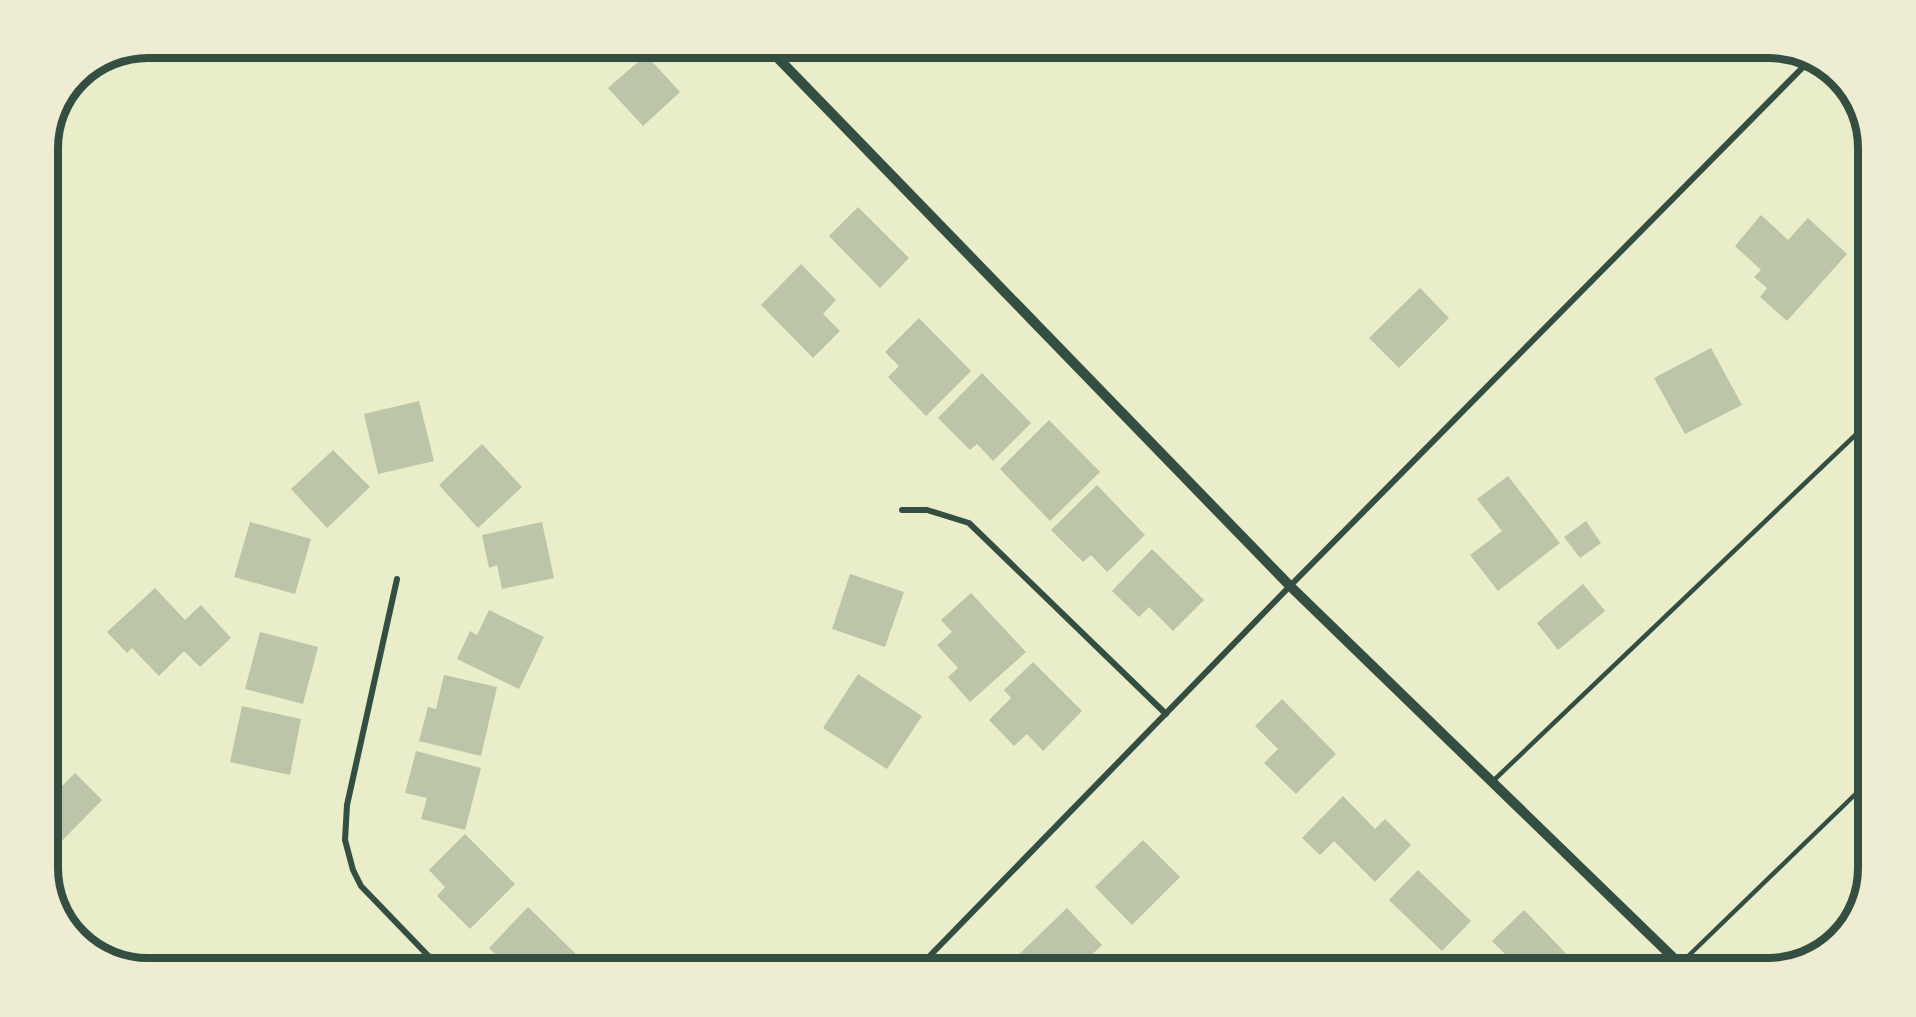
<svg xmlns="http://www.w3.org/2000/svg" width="1916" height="1017" viewBox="0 0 1916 1017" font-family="Signika,sans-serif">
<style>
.building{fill:#bcc5a7}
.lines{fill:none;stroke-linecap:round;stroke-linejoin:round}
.service{stroke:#344e41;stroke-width:4.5}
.minor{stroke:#344e41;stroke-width:6}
.tertiary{stroke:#344e41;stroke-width:10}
.rim{fill:none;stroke:#344e41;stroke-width:8}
</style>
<rect width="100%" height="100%" fill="#e9edc9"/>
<!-- building -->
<g class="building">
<polygon points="646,55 680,92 643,126 608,88"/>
<polygon points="858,207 909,258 880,288 829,236"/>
<polygon points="1761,215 1788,240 1808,218 1847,254 1787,321 1760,297 1767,288 1754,277 1761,270 1735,246"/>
<polygon points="801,264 836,300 823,314 840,331 813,358 761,305"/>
<polygon points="1420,288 1449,318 1399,368 1369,338"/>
<polygon points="919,318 971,371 926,416 888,377 899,366 885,352"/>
<polygon points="1711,348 1742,405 1685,434 1654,378"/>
<polygon points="982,373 1031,423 993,461 977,444 970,450 938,418"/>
<polygon points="419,401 434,461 378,474 364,414"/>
<polygon points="1049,420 1100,472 1050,521 1000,469"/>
<polygon points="482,444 522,487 478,528 439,485"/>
<polygon points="333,450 370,487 327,528 291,489"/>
<polygon points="1508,476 1560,543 1498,591 1470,555 1502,531 1477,499"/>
<polygon points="1097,485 1145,535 1107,572 1091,555 1083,562 1051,530"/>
<polygon points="1586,521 1601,543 1580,558 1564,537"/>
<polygon points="250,522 311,539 295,594 234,577"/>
<polygon points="542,522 554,578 502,589 497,565 489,568 482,535"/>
<polygon points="1152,549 1204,600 1173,631 1149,607 1139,617 1112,591"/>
<polygon points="850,574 904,592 885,647 832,629"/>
<polygon points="1583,584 1605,611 1558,650 1537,623"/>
<polygon points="155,588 185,620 201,605 231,638 200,667 184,651 159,676 132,648 127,653 107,632"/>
<polygon points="971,593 1026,652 970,702 948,677 958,668 937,645 952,632 941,620"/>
<polygon points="489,610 544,637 519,689 457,659 470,631 477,635"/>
<polygon points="260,632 318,647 303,704 245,689"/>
<polygon points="1033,662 1082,711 1043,751 1027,734 1014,746 989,720 1011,698 1004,690"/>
<polygon points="858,674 922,716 887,769 823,728"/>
<polygon points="444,675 497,687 481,756 419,741 428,707 436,709"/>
<polygon points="1282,699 1336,754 1296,794 1264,763 1278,749 1255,726"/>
<polygon points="242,706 301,719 290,775 230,762"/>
<polygon points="416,751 481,768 465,830 421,819 427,798 405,793"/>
<polygon points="75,773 102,800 48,855 48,800"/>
<polygon points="1343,796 1375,829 1385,819 1411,845 1375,882 1334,841 1320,855 1302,838"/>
<polygon points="465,834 515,884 470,929 437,896 445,887 429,870"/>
<polygon points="1143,840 1180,877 1132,925 1095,887"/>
<polygon points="1418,870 1471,921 1442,951 1389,900"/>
<polygon points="528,907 585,963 579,969 511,969 489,948"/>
<polygon points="1067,908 1102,945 1077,969 1015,969 1010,963"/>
<polygon points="1524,910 1581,969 1520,969 1492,941"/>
<polygon points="1168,962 1175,969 1161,969"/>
</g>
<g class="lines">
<!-- service -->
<g class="service">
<polyline points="1492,782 1868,423"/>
<polyline points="1680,964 1868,782"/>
</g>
<!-- minor -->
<g class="minor">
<polyline points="902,510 927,510 969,523 1166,714"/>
<polyline points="397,579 347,805 345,840 353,870 361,886 441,969"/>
<polyline points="926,960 936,969"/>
<polyline points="917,969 1290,586 1812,58"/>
</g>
<!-- tertiary -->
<polyline class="tertiary" points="773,53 1290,586 1685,969"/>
</g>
<!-- crop -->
<path d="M0 0H1916V1017H0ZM148 58H1768A90 90 0 0 1 1858 148V868A90 90 0 0 1 1768 958H148A90 90 0 0 1 58 868V148A90 90 0 0 1 148 58Z" fill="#eeecd3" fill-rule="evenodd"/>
<path class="rim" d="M148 58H1768A90 90 0 0 1 1858 148V868A90 90 0 0 1 1768 958H148A90 90 0 0 1 58 868V148A90 90 0 0 1 148 58Z"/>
</svg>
